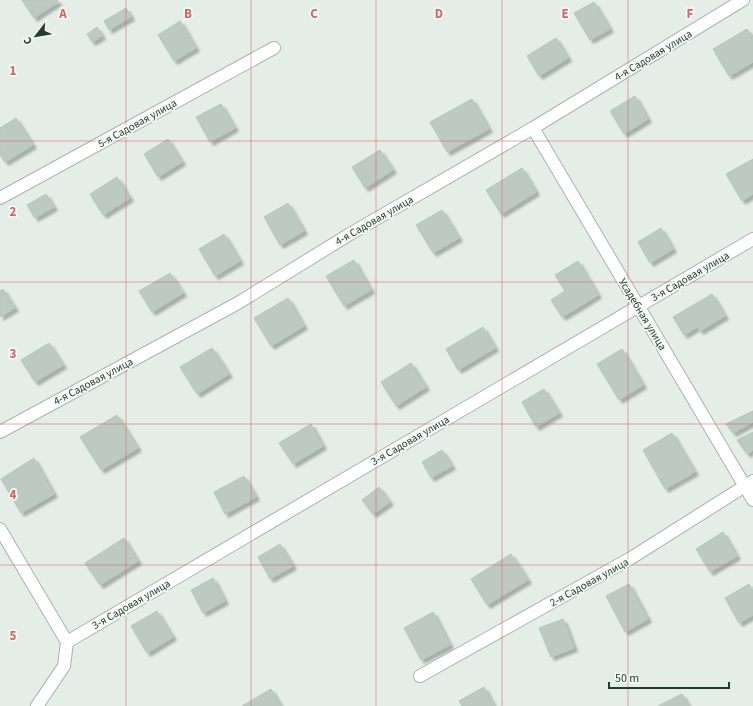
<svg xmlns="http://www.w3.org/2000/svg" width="753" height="706" viewBox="0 0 753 706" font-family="'Source Sans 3',sans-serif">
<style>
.building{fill:#bdcac2;stroke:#b7c6bc;filter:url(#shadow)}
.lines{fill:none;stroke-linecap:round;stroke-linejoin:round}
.minor-casing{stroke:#a8b5ac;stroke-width:14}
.minor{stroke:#fff;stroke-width:12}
.grid{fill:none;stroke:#d46466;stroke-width:1;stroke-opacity:0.55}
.labels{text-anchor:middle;stroke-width:3.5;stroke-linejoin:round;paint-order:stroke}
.street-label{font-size:11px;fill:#253d30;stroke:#f5f9f6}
.grid-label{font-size:13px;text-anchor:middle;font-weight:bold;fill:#d46466;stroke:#f5f9f6;stroke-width:3.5;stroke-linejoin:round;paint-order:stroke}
</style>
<defs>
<filter id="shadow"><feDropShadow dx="3.5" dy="3.5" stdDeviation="1" flood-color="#0004"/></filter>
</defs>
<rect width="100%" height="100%" fill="#e5ede7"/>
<!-- building -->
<g class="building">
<polygon points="22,0 57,0 58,2 34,18"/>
<polygon points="594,2 610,29 590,40 574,13"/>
<polygon points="126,8 131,17 109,30 104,21"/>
<polygon points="180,21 196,48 174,61 158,35"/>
<polygon points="97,27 102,36 92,42 87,34"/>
<polygon points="747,29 753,39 753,62 729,76 713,49"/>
<polygon points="556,38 568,58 539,76 527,56"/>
<polygon points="635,96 648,119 624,134 610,111"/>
<polygon points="472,99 489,129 447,152 430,122"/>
<polygon points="221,104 235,128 210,142 196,117"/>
<polygon points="16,118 33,145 5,162 0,155 0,128"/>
<polygon points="168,139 182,162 158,177 144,154"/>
<polygon points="380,150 393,170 365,188 352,167"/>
<polygon points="753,159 753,194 742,201 726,174"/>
<polygon points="522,168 536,192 501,214 486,190"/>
<polygon points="117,177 130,198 103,215 90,194"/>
<polygon points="46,194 54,207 35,218 27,205"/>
<polygon points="288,203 304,231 280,245 264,217"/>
<polygon points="442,210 459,238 433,253 416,225"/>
<polygon points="661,228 673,249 650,263 638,242"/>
<polygon points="224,234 240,261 215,276 199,249"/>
<polygon points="354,260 371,290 344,306 326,276"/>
<polygon points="578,261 598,295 562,317 551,300 565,291 555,275"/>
<polygon points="170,273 183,293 152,312 139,291"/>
<polygon points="3,289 15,308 0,317 0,291"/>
<polygon points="712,294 725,316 700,331 697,327 684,335 673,317"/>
<polygon points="288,298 304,326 271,346 254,318"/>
<polygon points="483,327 495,348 458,370 446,349"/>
<polygon points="49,343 63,365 35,382 21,360"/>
<polygon points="212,348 229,374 197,394 180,367"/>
<polygon points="622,349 643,385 619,400 597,364"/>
<polygon points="411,363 426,387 396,406 381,382"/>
<polygon points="544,389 559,413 536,427 522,402"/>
<polygon points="753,411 753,422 733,433 726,424"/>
<polygon points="117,415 138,448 101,470 80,437"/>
<polygon points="311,424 323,446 293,464 279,443"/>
<polygon points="753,432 753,450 747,454 737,440"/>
<polygon points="672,433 695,472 665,489 643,450"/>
<polygon points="442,450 452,466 431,478 422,462"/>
<polygon points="34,458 54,494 21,513 1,479"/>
<polygon points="244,476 256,497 225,514 214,492"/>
<polygon points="379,487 390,502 373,514 362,500"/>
<polygon points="723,532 737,556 710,572 696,549"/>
<polygon points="124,538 138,561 100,585 85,563"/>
<polygon points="280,544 293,566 270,579 258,557"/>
<polygon points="511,554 528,580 487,605 471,579"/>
<polygon points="213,578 225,601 203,613 191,590"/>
<polygon points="629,584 648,619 625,632 606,596"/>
<polygon points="749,584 753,591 753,615 739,623 725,598"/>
<polygon points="157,611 173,637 147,653 131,626"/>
<polygon points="433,612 450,645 421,660 404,628"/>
<polygon points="563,619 574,648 551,657 539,628"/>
<polygon points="484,687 494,706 462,706 459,701"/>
<polygon points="271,689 281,706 242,706"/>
<polygon points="682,694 689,706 658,706"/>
</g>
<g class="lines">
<!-- minor casing -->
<g class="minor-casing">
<g id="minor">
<polyline points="533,128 753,500"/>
<polyline points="0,198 274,48"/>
<polyline points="0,432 238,303 350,234 533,128 743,0"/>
<polyline points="0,529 67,642 64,666 37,706"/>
<polyline points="67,642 753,239"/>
<polyline points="420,676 631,558 753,481"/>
</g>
</g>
<!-- minor -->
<use href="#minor" class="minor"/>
</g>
<!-- grid -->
<path class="grid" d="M126,0V706M251,0V706M376,0V706M502,0V706M628,0V706M0,141H753M0,282H753M0,424H753M0,565H753"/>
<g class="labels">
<!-- street labels -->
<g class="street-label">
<text transform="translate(653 55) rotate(-31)" y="4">4-я Садовая улица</text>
<text transform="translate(137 123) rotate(-29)" y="4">5-я Садовая улица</text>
<text transform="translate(374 220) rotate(-30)" y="4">4-я Садовая улица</text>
<text transform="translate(690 276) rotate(-30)" y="4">3-я Садовая улица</text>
<text transform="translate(643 314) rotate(59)" y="4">Усадебная улица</text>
<text transform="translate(93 381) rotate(-28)" y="4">4-я Садовая улица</text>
<text transform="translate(410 440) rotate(-30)" y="4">3-я Садовая улица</text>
<text transform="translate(589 582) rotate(-29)" y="4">2-я Садовая улица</text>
<text transform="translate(131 604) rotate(-30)" y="4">3-я Садовая улица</text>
</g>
</g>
<g class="grid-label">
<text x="63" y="18">A</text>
<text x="188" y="18">B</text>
<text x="314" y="18">C</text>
<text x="439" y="18">D</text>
<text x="565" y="18">E</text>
<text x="690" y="18">F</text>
<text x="13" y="75">1</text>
<text x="13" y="216">2</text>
<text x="13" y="358">3</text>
<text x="13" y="499">4</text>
<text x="13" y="640">5</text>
</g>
<!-- north arrow -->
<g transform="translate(36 36) rotate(239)" stroke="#f5f9f6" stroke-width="3" paint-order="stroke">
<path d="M0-3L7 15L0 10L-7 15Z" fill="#253d30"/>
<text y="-6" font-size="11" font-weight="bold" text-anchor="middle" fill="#253d30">С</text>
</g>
<!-- scale -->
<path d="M609 682v6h120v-6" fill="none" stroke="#253d30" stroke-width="2"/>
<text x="615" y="682" font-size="12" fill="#253d30" stroke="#f5f9f6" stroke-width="3" paint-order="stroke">50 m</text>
</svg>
